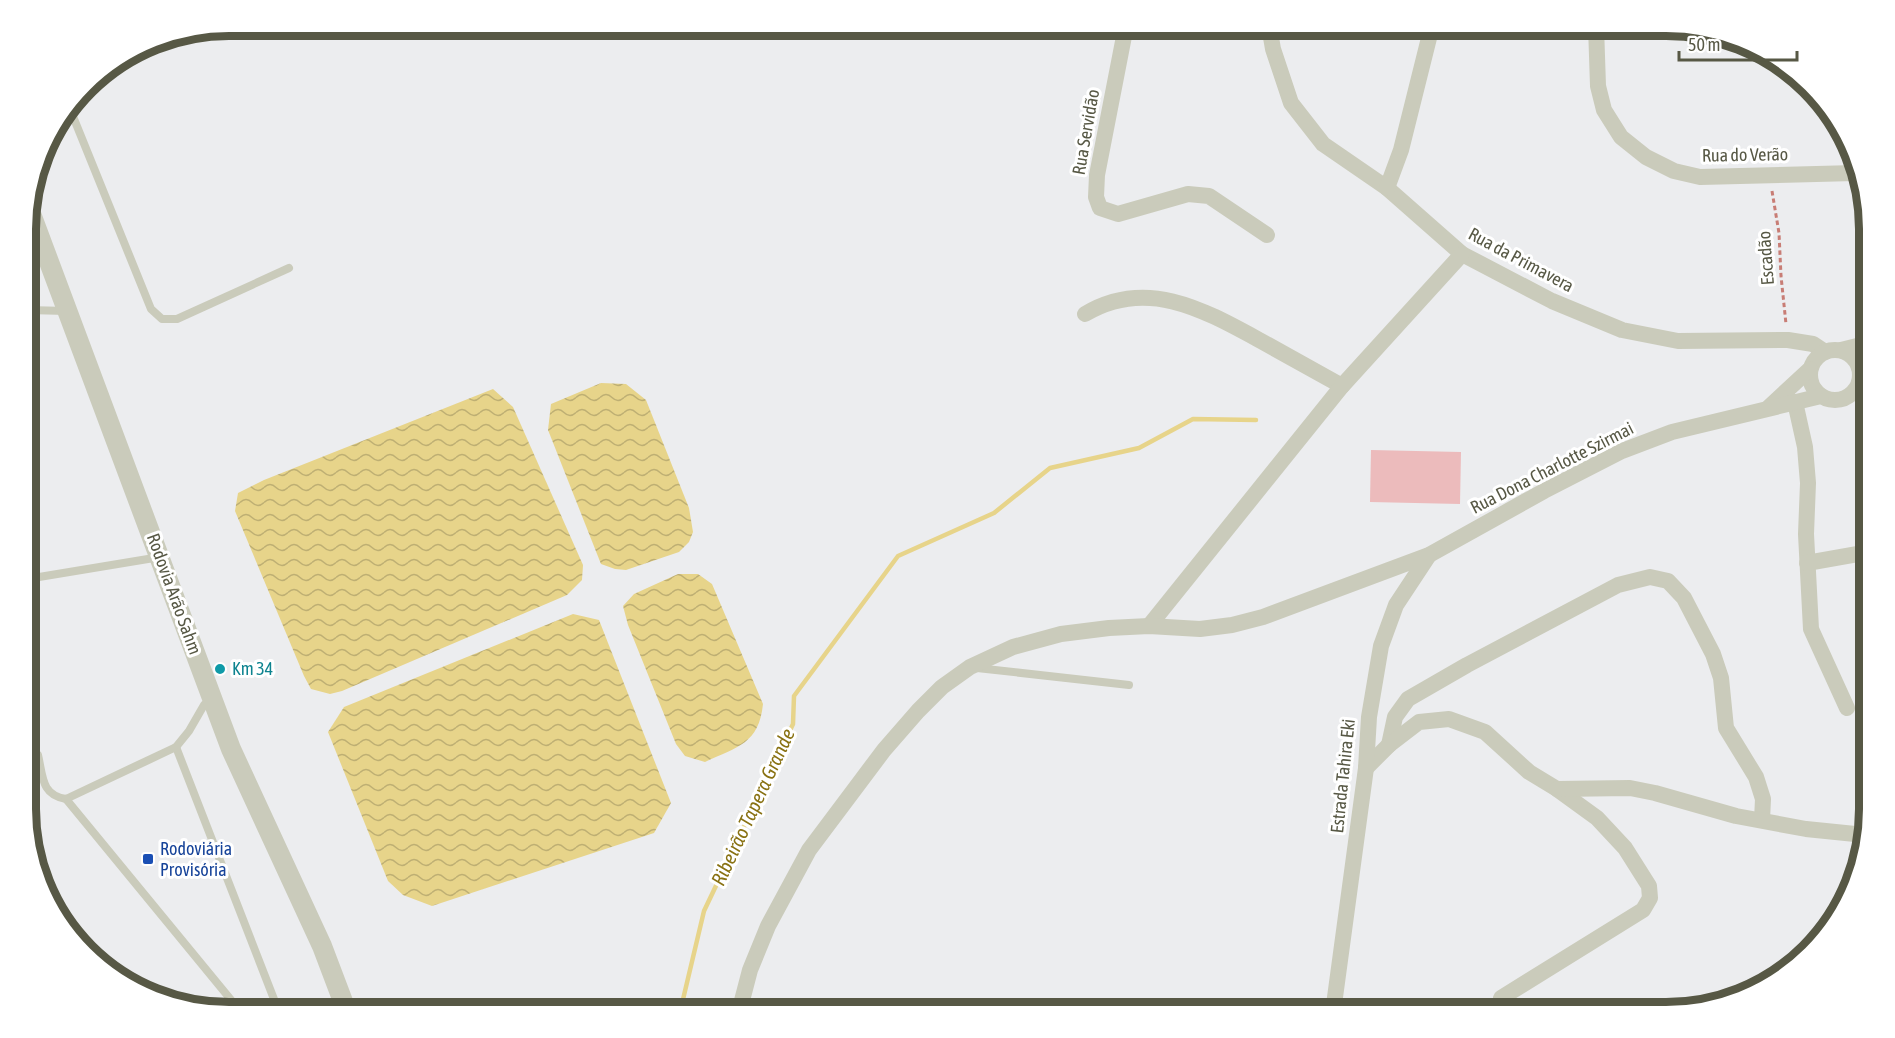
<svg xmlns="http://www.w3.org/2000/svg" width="1895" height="1038" viewBox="0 0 1895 1038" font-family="'Asap Condensed',sans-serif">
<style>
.garden{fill:#ecbbbc}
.water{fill:url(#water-waves)}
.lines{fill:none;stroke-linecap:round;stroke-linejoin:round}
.stream{stroke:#e7d48a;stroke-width:4.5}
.path{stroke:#c87d75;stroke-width:3;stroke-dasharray:4.5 3;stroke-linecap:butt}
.service{stroke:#cacbbb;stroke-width:8}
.minor{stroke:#cacbbb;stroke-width:16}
.tertiary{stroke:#cacbbb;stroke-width:20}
.culture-dot{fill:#0f9aa8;stroke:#fff;stroke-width:2}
.transit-dot{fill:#1a4fb4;stroke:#fff;stroke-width:2}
.labels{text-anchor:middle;stroke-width:6;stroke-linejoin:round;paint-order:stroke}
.street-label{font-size:18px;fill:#575845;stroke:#fff}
.culture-label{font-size:18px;fill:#0d838f;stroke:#fff;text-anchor:start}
.transit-label{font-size:18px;fill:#164399;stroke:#fff;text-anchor:start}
.water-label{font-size:20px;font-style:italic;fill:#897213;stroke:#fff}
.rim{fill:none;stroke:#575845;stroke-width:8}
</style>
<defs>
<pattern id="water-waves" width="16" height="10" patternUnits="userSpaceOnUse" patternTransform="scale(1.5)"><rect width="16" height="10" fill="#e7d48a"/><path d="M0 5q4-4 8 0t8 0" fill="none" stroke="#beaf73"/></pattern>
</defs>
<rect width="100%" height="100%" fill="#ecedef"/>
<!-- garden -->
<polygon class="garden" points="1371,450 1461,452 1460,504 1370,502"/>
<!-- water -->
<g class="water">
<polygon points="601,383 626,384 646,400 689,508 693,532 689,542 679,552 626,570 615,569 601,564 548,430 551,404"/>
<polygon points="493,389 513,407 583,565 582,580 567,595 342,691 330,694 311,689 304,676 235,511 238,493 264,480"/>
<path d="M678,574H698L712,584L763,704C759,744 737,747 705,762L685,756L676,744L628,625L623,606L634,594Z"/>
<polygon points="573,614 599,620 671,803 654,833 432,906 403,895 388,881 328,732 344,707"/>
</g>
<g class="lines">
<!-- stream -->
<polyline class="stream" points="680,1012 704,911 793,724 794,696 898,556 994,513 1050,468 1139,448 1193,419 1256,420"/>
<!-- path -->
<polyline class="path" points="1772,191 1779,233 1781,276 1786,324"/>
<!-- service -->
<g class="service">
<polyline points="70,109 151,309 162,319 177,319 289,268"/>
<polyline points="27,310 67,311"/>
<polyline points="27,579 160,557"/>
<polyline points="977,668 1129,685"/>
<polyline points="176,747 279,1012"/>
<path d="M38,755C43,776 41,795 66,799L176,747L189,731L204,705"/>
<polyline points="66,799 241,1012"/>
</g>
<!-- minor -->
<g class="minor">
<polyline points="1126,26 1097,175 1096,197 1100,208 1118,214 1188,194 1209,196 1267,235"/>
<polyline points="1269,26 1273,49 1291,103 1323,144 1387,188 1462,254 1552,301 1622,330 1678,341 1788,340 1813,344 1825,352"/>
<polyline points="1596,26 1598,86 1604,110 1621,137 1646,157 1674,171 1700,177 1855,173"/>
<polyline points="1387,188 1401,150 1432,26"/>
<path d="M1085,314C1147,277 1204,310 1261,341C1288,356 1315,371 1342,386"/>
<polyline points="1841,350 1869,343"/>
<circle cx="1835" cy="375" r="25"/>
<polyline points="1795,402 1805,447 1808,483 1806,534 1811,629 1847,708"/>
<polyline points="1769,407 1810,369"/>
<polyline points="1807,563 1869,552"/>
<polyline points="1149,626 1342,386 1462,254"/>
<polyline points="1389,745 1395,717 1408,699 1467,665 1618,585 1650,577 1668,581 1684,598 1713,654 1721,678 1726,728 1756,777 1763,799 1762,820"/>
<polyline points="1366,768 1389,745 1419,722 1449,719 1485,732 1529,772 1557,789 1597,818 1625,848 1649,886 1650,898 1643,910 1501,998"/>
<polyline points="1557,789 1630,788 1655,793 1736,816 1806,829 1865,835"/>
<polyline points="739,1012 750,970 768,926 809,850 884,750 918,711 942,687 970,667 1013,647 1061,634 1109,628 1149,626 1200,629 1232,625 1263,617 1429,555 1544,491 1622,451 1672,432 1821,396"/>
<polyline points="1333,1012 1366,768 1369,717 1381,646 1396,605 1429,555"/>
</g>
<!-- tertiary -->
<polyline class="tertiary" points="27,203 231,749 322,946 347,1012"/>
</g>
<!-- markers -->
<circle class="culture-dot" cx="220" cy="669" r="6"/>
<rect class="transit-dot" x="142" y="853" width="12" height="12" rx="3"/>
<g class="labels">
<!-- street labels -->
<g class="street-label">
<text transform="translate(1086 132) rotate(-80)" y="6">Rua Servidão</text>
<text transform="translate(1745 155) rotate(-1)" y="6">Rua do Verão</text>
<text transform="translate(1766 258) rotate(-94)" y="6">Escadão</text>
<text transform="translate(1521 260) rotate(28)" y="6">Rua da Primavera</text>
<text transform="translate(1552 468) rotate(-27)" y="6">Rua Dona Charlotte Szirmai</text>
<text transform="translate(174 594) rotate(70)" y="6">Rodovia Arão Sahm</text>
<text transform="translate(1343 776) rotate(-84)" y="6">Estrada Tahira Eki</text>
</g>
<!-- culture labels -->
<g class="culture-label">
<text x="232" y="675">Km 34</text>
</g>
<!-- transit labels -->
<g class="transit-label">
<text x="160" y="855">Rodoviária<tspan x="160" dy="21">Provisória</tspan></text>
</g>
<!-- water labels -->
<g class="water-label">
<text transform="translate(753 807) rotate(-65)" y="7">Ribeirão Tapera Grande</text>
</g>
</g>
<!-- crop -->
<path d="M0 0H1895V1038H0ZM229 36H1666A193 193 0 0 1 1859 229V809A193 193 0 0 1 1666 1002H229A193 193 0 0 1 36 809V229A193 193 0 0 1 229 36Z" fill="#fff" fill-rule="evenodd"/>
<path class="rim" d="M229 36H1666A193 193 0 0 1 1859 229V809A193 193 0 0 1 1666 1002H229A193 193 0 0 1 36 809V229A193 193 0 0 1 229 36Z"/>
<!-- scale -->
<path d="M1679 51v9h118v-9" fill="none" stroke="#575845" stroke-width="3"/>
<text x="1688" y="51" font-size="18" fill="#575845" stroke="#ffffff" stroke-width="4.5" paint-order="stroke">50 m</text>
</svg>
